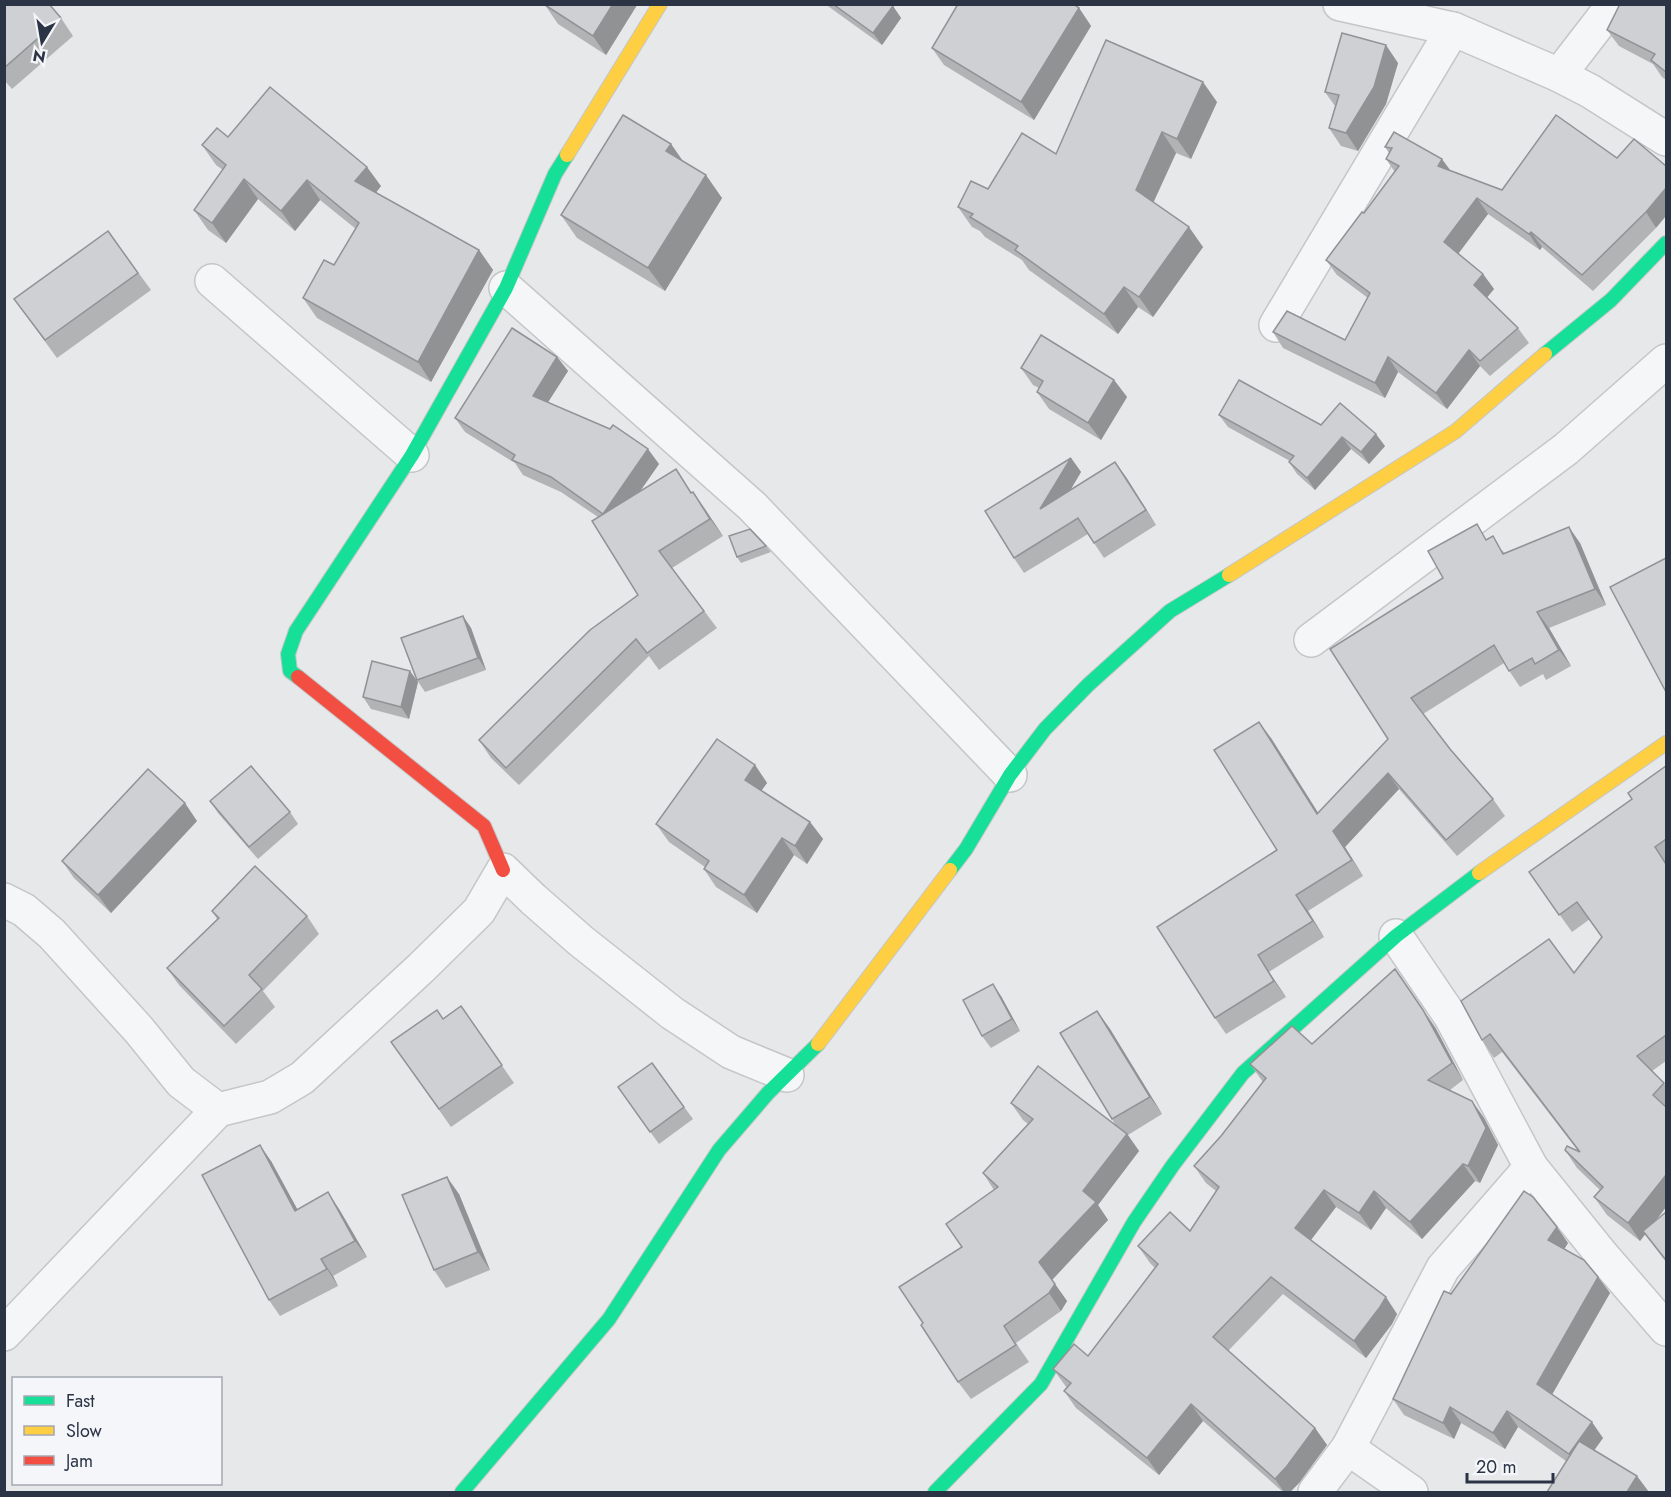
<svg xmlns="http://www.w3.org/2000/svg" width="1671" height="1497" viewBox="0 0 1671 1497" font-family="Jost,sans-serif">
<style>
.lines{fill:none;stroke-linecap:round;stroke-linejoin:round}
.street-casing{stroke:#c4c6c8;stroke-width:36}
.fast-casing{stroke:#c4c6c8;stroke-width:16}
.slow-casing{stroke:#c4c6c8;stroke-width:16}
.jam-casing{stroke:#c4c6c8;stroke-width:16}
.street{stroke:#f5f6f7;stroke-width:33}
.fast{stroke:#16e098;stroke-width:14}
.slow{stroke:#ffcf43;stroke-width:14}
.jam{stroke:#f24e42;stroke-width:14}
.wall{fill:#b1b3b5}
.shaded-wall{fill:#909294}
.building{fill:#ced0d3;stroke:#909294;stroke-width:1.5}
</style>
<rect width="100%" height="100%" fill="#e6e8ea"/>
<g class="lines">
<!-- street casing -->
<g class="street-casing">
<g id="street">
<polyline points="1340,4 1453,29 1559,75 1590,91 1666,139"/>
<polyline points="1559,75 1603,18 1617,4"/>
<polyline points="212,281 412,455"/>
<polyline points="506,288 752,506 1010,775"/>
<polyline points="1276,325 1453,29"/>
<polyline points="1311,640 1566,449 1666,361"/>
<polyline points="4,900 24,910 52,934 139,1030 181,1082 218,1110 270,1097 302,1078 421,968 479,911 503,870 533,899 581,941 672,1013 731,1052 787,1075"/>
<polyline points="1396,936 1451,1017 1531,1167 1602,1255 1666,1329"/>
<polyline points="4,1334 218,1110"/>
<polyline points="1348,1448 1443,1268 1531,1167"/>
<polyline points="1315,1492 1348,1448 1411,1492"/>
</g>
</g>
<!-- fast casing -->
<g class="fast-casing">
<g id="fast">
<polyline points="1545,354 1611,300 1666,243"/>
<polyline points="298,677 290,671 288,654 296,631 412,455 506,288 555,174 567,155"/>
<polyline points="950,870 966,849 1010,775 1045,729 1088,685 1170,611 1229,575"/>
<polyline points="462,1492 609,1319 719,1150 768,1093 818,1044"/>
<polyline points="935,1492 1041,1384 1134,1222 1173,1165 1243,1073 1396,936 1479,873"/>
</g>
</g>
<!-- slow casing -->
<g class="slow-casing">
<g id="slow">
<polyline points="567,155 660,4"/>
<polyline points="1229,575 1456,431 1545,354"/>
<polyline points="1479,873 1666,743"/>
<polyline points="818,1044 950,870"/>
</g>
</g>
<!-- jam casing -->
<g class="jam-casing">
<polyline id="jam" points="298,677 484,826 503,870"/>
</g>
<!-- street -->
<use href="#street" class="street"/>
<!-- fast -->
<use href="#fast" class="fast"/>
<!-- slow -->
<use href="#slow" class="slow"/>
<!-- jam -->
<use href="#jam" class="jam"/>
</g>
<!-- wall -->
<g class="wall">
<polygon points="4,4 61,18 73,36 12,89 4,80"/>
<polygon points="825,4 891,4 901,18 882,45"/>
<polygon points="1666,4 1666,80 1662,77 1653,64 1619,46 1607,30"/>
<polygon points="545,5 637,5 606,55 558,24"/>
<polygon points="1079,8 1091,26 1034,120 944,65 932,48"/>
<polygon points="1398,63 1386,104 1358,151 1341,146 1329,128 1335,106 1325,92"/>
<polygon points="1217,102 1191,159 1176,153 1153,202 1203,247 1153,317 1138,307 1118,334 1029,270 1022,260 985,237 980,231 972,227 958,207 1056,154"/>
<polygon points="1394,132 1450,171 1502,190 1617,158 1656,228 1593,291 1542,247 1540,250 1488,214 1458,254 1483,274 1494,289 1487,297 1518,328 1529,343 1490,376 1480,366 1447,409 1398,372 1385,398 1283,348 1273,332 1345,340 1368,298 1337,275 1326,260 1364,213 1395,172 1386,159 1389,153 1385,147"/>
<polygon points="228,137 381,186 376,193 479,250 493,270 431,382 317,318 303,298 334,265 356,229 320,200 295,231 258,199 226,243 208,230 194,210 223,170 216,165 202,145"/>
<polygon points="671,144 682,160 722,198 665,291 577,238 561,215"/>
<polygon points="108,231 151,290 57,358 14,299"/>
<polygon points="557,357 568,371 548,402 659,464 639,492 693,492 723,536 672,568 717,628 659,670 649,656 519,785 491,758 479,740 638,595 598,517 561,492 523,475 515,463 465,432 455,418"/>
<polygon points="1021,368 1114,380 1127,397 1101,440 1049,409 1037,392 1039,388 1033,385"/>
<polygon points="1219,415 1321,425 1385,446 1369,464 1351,449 1315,490 1297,474 1289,462 1290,461 1228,427"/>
<polygon points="1071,458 1081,472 1071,489 1126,477 1156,525 1104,558 1088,534 1024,573 1014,558"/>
<polygon points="1488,539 1505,553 1580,543 1606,605 1549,628 1571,666 1546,680 1543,674 1520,687 1504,663 1423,714 1450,749 1493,799 1505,816 1457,856 1399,789 1345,847 1363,876 1308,911 1324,937 1269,972 1286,997 1226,1034 1215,1018 1277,850 1271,738 1318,813 1388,739 1443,578"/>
<polygon points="766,546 771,552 741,563 737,557"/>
<polygon points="463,616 471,628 486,670 425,692 417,680"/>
<polygon points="418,682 409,719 371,709 363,697"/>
<polygon points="755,765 767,783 761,790 810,822 823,839 807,864 794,855 757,913 716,887 704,869 705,867 669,842 656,824"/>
<polygon points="1666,766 1666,1061 1652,1071 1666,1086 1666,1207 1655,1222 1666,1212 1666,1262 1645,1234 1640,1241 1607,1215 1594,1197 1600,1190 1577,1168 1565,1150 1578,1151 1502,1052 1494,1058 1482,1040 1574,973 1602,937 1590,919 1572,932 1529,872 1632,799"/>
<polygon points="210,801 290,812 298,824 258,859 218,813"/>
<polygon points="197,821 111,913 74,878 62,861"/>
<polygon points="212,911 307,916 319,934 263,991 275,1007 236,1044 179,985 167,968 217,919"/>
<polygon points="1001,996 1020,1031 991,1048 982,1036"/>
<polygon points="461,1006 514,1083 451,1127 391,1042 443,1019"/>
<polygon points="1097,1011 1110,1029 1162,1114 1128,1135 1139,1151 1098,1205 1108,1220 1052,1280 1067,1301 1061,1311 1016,1343 1029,1362 971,1399 958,1382 923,1323 994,1190 983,1173 1028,1124 1023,1120 1011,1103 1116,1126 1112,1119"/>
<polygon points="1435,1027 1463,1080 1450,1090 1472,1101 1484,1118 1498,1145 1480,1183 1475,1181 1422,1239 1386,1208 1371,1230 1336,1207 1311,1240 1397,1314 1392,1324 1366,1358 1283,1294 1228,1351 1315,1428 1327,1445 1299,1483 1290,1492 1283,1492 1203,1421 1159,1475 1076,1408 1064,1391 1067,1388 1053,1369 1088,1356 1155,1268 1150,1263 1138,1246 1190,1231 1216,1191 1206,1183 1194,1166 1221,1136 1263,1082 1250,1064 1312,1044"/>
<polygon points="652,1063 693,1119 659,1144 618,1087"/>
<polygon points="271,1161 297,1209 339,1209 367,1257 333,1276 338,1286 280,1316 269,1300"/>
<polygon points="459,1194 490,1270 446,1288 434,1270"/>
<polygon points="1568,1243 1564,1249 1598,1277 1610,1293 1552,1394 1603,1438 1594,1450 1566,1461 1518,1427 1505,1449 1461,1423 1454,1439 1404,1415 1393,1399 1451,1294"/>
</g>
<!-- shaded-wall -->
<g class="shaded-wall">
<polygon points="613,4 637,5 606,55 593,36"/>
<polygon points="893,6 901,18 882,45 873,33"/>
<polygon points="1079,8 1091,26 1034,120 1021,102"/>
<polygon points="1386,45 1398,63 1386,104 1358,151 1346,133"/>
<polygon points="1203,82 1217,102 1191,159 1177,139"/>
<polygon points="1162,132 1176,153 1150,210 1136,190"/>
<polygon points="671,144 687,167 666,151"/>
<polygon points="1442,159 1453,174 1438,166"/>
<polygon points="367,167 381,186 369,201 355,181"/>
<polygon points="706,175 722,198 665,291 648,268"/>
<polygon points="244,179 258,199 226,243 212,223"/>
<polygon points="307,180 320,200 295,231 281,211"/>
<polygon points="1666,188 1666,216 1656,228 1646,212"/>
<polygon points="1477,198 1488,214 1455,258 1444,242"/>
<polygon points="1189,227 1203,247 1153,317 1139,297"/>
<polygon points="1531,232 1542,247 1540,250 1529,234"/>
<polygon points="479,250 493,270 431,382 418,362"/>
<polygon points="1483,274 1494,289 1485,300 1474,285"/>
<polygon points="1124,287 1138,307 1118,334 1104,314"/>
<polygon points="1469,350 1480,366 1447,409 1436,393"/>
<polygon points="557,357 568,371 543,410 533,396"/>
<polygon points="1388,357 1398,372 1385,398 1375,383"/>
<polygon points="1114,380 1127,397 1101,440 1088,423"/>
<polygon points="1376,434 1385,446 1369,464 1361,452"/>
<polygon points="1342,437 1351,449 1315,490 1307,478"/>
<polygon points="648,449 659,464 614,529 603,514"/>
<polygon points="1071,458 1081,472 1050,524 1040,509"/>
<polygon points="1115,462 1126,477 1156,525 1146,510"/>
<polygon points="693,492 705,509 723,536 710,519"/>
<polygon points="1569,527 1580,543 1606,605 1595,589"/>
<polygon points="1537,612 1549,628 1571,666 1559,650"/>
<polygon points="463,616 471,628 486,670 478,658"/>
<polygon points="410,671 418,682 409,719 401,707"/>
<polygon points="1259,722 1271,738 1329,830 1317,814"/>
<polygon points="755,765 767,783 757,797 745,780"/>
<polygon points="1388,773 1399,789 1345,847 1363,876 1333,831"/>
<polygon points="185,803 197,821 111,913 98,895"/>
<polygon points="810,822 823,839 807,864 795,846"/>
<polygon points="782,838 794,855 757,913 744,895"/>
<polygon points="1296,895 1308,911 1324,937 1313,921"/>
<polygon points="1258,955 1269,972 1286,997 1274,981"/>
<polygon points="1395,969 1435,1027 1463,1080 1452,1063"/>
<polygon points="993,984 1001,996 1020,1031 1012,1019"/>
<polygon points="1097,1011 1110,1029 1162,1114 1150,1097"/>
<polygon points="1472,1101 1484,1118 1498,1145 1480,1183 1468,1166"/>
<polygon points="1127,1134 1139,1151 1098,1205 1108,1220 1052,1280 1039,1262 1083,1191"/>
<polygon points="260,1145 271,1161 307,1227 295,1211"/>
<polygon points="1463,1164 1475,1181 1422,1239 1410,1222"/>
<polygon points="1666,1175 1666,1207 1640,1241 1628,1223"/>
<polygon points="447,1177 459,1194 490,1270 478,1252"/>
<polygon points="1324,1190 1336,1207 1307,1245 1295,1228"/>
<polygon points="1374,1191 1386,1208 1371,1230 1359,1213"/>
<polygon points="328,1192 339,1209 367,1257 355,1241"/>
<polygon points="1557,1227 1568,1243 1560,1256 1548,1240"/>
<polygon points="321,1259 333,1276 338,1286 327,1269"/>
<polygon points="1598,1277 1610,1293 1549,1400 1537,1384"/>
<polygon points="1055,1284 1067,1301 1061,1311 1049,1293"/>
<polygon points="1386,1297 1397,1314 1392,1324 1366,1358 1354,1341"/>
<polygon points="1191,1404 1203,1421 1159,1475 1147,1458"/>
<polygon points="1450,1407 1461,1423 1454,1439 1443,1423"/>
<polygon points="1507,1411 1518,1427 1505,1449 1493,1433"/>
<polygon points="1592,1422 1603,1438 1580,1470 1569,1454"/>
<polygon points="1315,1428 1327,1445 1299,1483 1290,1492 1284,1492 1275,1479"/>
<polygon points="1637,1476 1649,1492 1627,1492"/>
</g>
<!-- building -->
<g class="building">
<polygon points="4,4 49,4 61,18 4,68"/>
<polygon points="546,4 613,4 593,36 545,5"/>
<polygon points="833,4 891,4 893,6 873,33"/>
<polygon points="958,4 1073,4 1079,8 1021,102 932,48"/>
<polygon points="1620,4 1666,4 1666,72 1651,60 1655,54 1607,30"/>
<polygon points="1342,33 1386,45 1374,87 1346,133 1329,128 1339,95 1325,92"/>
<polygon points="1106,40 1203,82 1177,139 1162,132 1136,190 1189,227 1139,297 1124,287 1104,314 1015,250 1018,246 970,217 973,214 958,207 971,181 988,189 1022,133 1056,154"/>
<polygon points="270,87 367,167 355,181 479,250 418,362 303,298 324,260 334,265 359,223 307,180 281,211 244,179 212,223 194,210 226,165 202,145 217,128 228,137"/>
<polygon points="623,115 671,144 666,151 706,175 648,268 561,215"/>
<polygon points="1556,115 1617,158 1634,139 1666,166 1666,188 1646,212 1582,275 1531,232 1529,234 1477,198 1444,242 1483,274 1474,285 1518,328 1480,361 1469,350 1436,393 1388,357 1375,383 1273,332 1287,311 1345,340 1370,293 1326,260 1362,212 1364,213 1399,166 1386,159 1392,148 1385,147 1394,132 1442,159 1438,166 1502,190"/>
<polygon points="108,231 138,273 45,340 14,299"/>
<polygon points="512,328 557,357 533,396 610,429 613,425 648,449 603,514 551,477 512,460 515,455 455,418"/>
<polygon points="1041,335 1114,380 1088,423 1037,392 1043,381 1021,368"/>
<polygon points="1239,380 1321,425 1340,403 1376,434 1361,452 1342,437 1307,478 1289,462 1294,456 1219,415"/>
<polygon points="1071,458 1040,509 1115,462 1146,510 1094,543 1078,518 1014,558 985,511"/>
<polygon points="676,469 691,493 693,492 710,519 659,551 704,611 647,653 636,639 506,768 479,740 590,630 638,595 592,521"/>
<polygon points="1477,524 1486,540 1493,536 1503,554 1569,527 1595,589 1537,612 1559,650 1535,664 1532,658 1509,671 1494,645 1411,698 1450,749 1493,799 1446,840 1388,773 1333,831 1352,860 1296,895 1313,921 1258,955 1274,981 1215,1018 1157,927 1277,850 1214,750 1259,722 1317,814 1388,739 1330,649 1443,578 1428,551"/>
<polygon points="750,529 766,546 737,557 729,536"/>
<polygon points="1666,558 1666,692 1610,587"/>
<polygon points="463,616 478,658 417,680 401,638"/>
<polygon points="372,661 410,671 401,707 363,697"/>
<polygon points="717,739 755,765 745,780 810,822 795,846 782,838 744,895 704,869 709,861 656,824"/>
<polygon points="251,766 290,812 249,847 210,801"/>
<polygon points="1666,766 1666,839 1655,847 1666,864 1666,1035 1637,1056 1664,1083 1653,1095 1666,1107 1666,1175 1628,1223 1594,1197 1603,1187 1565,1150 1567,1146 1580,1152 1490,1034 1482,1040 1461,1001 1549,939 1574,973 1602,937 1577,902 1559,915 1529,872 1632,799 1628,793"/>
<polygon points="148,769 185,803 98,895 62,861"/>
<polygon points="255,866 307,916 249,975 262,989 224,1026 167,968 219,918 212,911"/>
<polygon points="1395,969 1423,1010 1452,1063 1428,1080 1472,1101 1486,1128 1468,1166 1463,1164 1410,1222 1374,1191 1359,1213 1324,1190 1295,1228 1386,1297 1380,1307 1354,1341 1271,1277 1213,1337 1315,1428 1287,1466 1275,1479 1191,1404 1147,1458 1064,1391 1071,1383 1053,1369 1074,1344 1088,1356 1158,1264 1138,1246 1170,1212 1190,1231 1219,1187 1194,1166 1221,1136 1266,1078 1250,1064 1292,1026 1312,1044"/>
<polygon points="993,984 1012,1019 982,1036 963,1000"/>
<polygon points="461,1006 502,1065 439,1109 391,1042 437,1010 443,1019"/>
<polygon points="1097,1011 1150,1097 1112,1119 1060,1033"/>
<polygon points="652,1063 684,1107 650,1132 618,1087"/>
<polygon points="1038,1066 1127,1134 1083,1191 1096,1202 1039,1262 1055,1284 1049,1293 1004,1326 1016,1345 958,1382 921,1325 923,1323 899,1287 962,1247 946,1224 998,1187 983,1173 1033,1119 1011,1103"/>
<polygon points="260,1145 295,1211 328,1192 355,1241 321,1259 327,1269 269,1300 202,1175"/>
<polygon points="447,1177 478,1252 434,1270 402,1195"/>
<polygon points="1524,1191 1533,1197 1557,1227 1548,1240 1584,1260 1598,1277 1537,1384 1592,1422 1569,1454 1507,1411 1493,1433 1450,1407 1443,1423 1393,1399 1444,1291 1451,1294"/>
<polygon points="1666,1212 1666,1260 1643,1231"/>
<polygon points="1579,1441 1637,1476 1627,1492 1547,1492"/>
</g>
<!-- border -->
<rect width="1671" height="1497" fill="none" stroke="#2b3445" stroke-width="12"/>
<!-- legend -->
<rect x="12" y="1377" width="210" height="108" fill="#f4f6f9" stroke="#a4a8b1" stroke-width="1.5"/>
<rect x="24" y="1396" width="30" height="9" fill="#16e098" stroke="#a4a8b1" stroke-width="1.5"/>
<text x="66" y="1407" font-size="18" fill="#2b3445">Fast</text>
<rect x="24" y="1426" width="30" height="9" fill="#ffcf43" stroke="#a4a8b1" stroke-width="1.5"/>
<text x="66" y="1437" font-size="18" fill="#2b3445">Slow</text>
<rect x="24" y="1456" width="30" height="9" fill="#f24e42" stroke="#a4a8b1" stroke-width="1.5"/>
<text x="66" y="1467" font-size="18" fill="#2b3445">Jam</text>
<!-- north arrow -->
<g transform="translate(42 42) rotate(191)" stroke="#f4f6f9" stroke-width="4.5" paint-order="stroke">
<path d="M0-4.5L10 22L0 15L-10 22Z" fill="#2b3445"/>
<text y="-9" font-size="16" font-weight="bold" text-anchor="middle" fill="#2b3445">N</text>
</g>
<!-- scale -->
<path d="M1467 1473v9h86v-9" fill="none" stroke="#2b3445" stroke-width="3"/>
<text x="1476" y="1473" font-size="18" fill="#2b3445" stroke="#f4f6f9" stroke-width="4.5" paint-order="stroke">20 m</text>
</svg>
